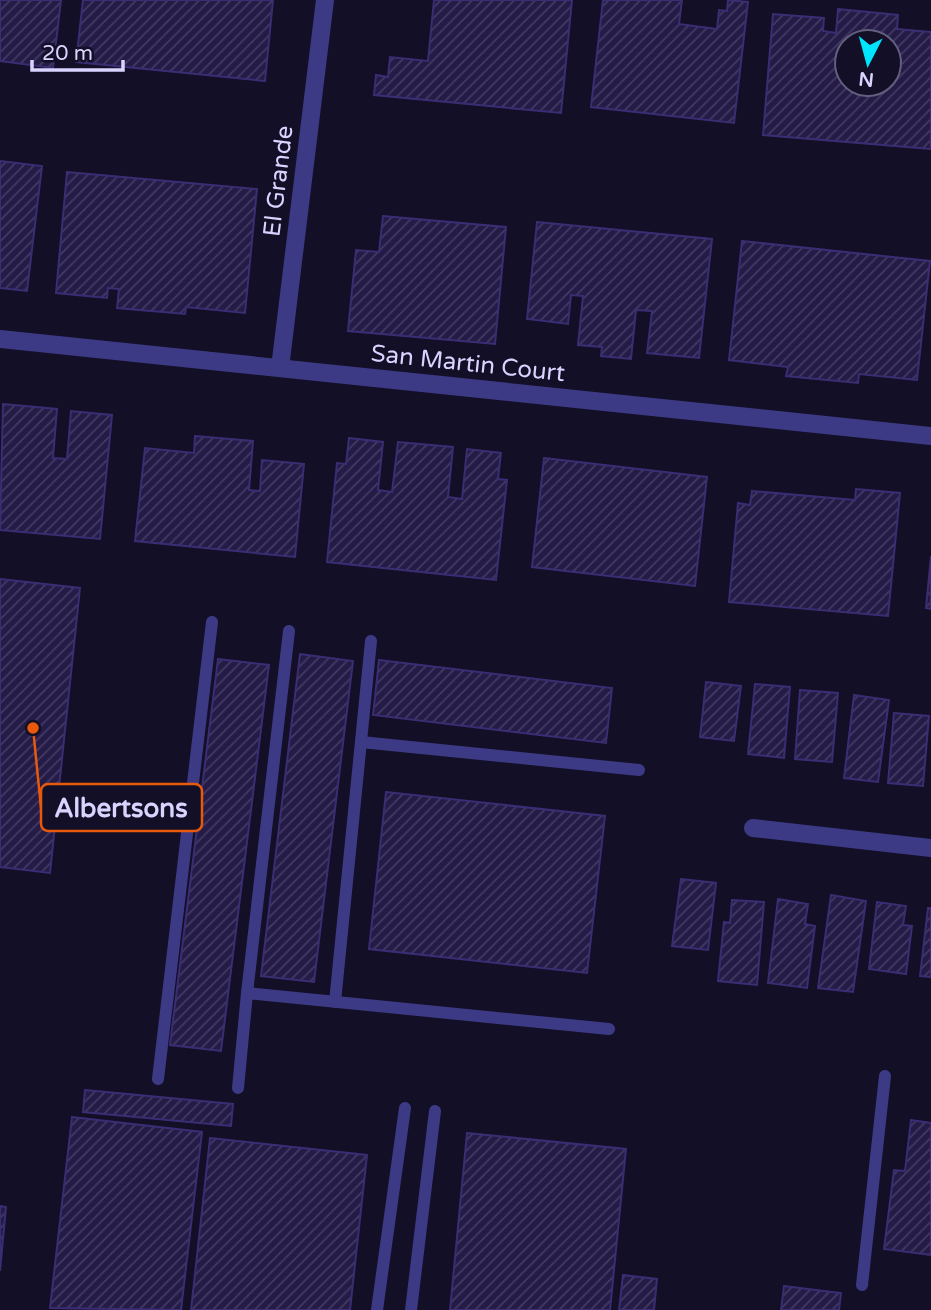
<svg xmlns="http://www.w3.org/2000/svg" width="931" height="1310" viewBox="0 0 931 1310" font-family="'Varela Round',sans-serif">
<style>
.building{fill:url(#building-hatch);stroke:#3b2d73;stroke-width:2;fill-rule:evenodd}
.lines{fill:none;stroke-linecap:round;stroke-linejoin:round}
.service{stroke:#3d3a85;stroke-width:12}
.minor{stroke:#3d3a85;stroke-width:18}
.labels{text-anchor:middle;stroke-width:5;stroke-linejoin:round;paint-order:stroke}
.street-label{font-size:24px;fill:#d9d4ff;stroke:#130f26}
.leader{fill:none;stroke:#e8590c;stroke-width:2.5}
.callout-dot{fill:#e8590c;stroke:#130f26;stroke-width:2.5}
.callout{fill:#130f26;stroke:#e8590c;stroke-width:2.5}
.callout-label{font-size:26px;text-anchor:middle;font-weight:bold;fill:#d9d4ff}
</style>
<defs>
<pattern id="building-hatch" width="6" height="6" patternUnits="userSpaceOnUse" patternTransform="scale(1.75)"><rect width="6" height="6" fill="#241b47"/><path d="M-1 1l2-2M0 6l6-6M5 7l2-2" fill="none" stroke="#433b63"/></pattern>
</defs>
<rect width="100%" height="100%" fill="#130f26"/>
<!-- building -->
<g class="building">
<polygon points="0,0 61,0 53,68 0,61"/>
<polygon points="83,0 273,0 265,81 76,62"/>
<polygon points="434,0 572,0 561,113 374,95 376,75 388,77 390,57 428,61"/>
<polygon points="603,0 682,0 679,24 717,29 719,10 727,11 728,0 748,2 734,123 591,107"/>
<path d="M838,9L898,15L897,29L931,32V149L763,135L773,14L824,18L823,31L836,33ZM847,42H889V84H847Z"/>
<polygon points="0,161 42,166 27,291 0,288"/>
<polygon points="67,172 257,189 245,313 186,307 185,314 117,308 119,289 108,288 107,298 56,293"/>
<polygon points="383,216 506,227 495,344 348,331 356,250 379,252"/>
<polygon points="537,222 712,239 699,358 647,353 652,311 636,310 631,359 601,356 602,347 578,345 583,296 571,295 568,324 527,319"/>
<polygon points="742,241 930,261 917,380 859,374 858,383 786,376 788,367 729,360"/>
<polygon points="3,404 57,409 53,458 67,459 71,411 112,415 100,539 0,530"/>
<polygon points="195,436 253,441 249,490 260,491 262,460 304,464 295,557 135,541 145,448 194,453"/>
<polygon points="349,438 383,442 378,490 392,492 398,442 453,447 448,497 462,499 467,449 501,453 498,479 507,480 496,580 327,562 337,463 346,464"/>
<polygon points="544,458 707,477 695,586 532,567"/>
<polygon points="856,489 900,493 888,616 729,602 738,503 750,505 752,491 855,500"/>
<polygon points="931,556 931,609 926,608"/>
<polygon points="0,579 80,588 50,873 0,867"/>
<polygon points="300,654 353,661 314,982 261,976"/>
<polygon points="218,659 269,665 221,1051 170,1045"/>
<polygon points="379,660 612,688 606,743 373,715"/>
<polygon points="706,682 741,686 734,741 700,737"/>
<polygon points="755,684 790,687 784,758 748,754"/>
<polygon points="800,690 838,693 832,762 795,759"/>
<polygon points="854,695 889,700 878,782 844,778"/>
<polygon points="894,713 929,716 923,786 888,783"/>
<polygon points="386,792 605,816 587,973 369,949"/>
<polygon points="681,879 716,883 708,950 672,946"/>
<polygon points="831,895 866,901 853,992 818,988"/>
<polygon points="778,899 808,904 805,924 815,926 807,988 768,983"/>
<polygon points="732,900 764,902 757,985 718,981 724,922 730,923"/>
<polygon points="877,902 906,906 903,925 912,926 906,974 869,969"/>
<polygon points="928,908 931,908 931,977 920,976"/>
<polygon points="85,1090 233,1104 231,1126 83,1112"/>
<polygon points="72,1117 202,1132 181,1310 50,1308"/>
<polygon points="911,1120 931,1123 931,1255 884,1249 894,1170 905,1171"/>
<polygon points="467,1133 626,1149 610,1310 450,1310"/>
<polygon points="210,1138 367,1155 350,1310 191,1310"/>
<polygon points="0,1206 6,1207 0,1271"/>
<polygon points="623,1275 657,1279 654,1310 619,1310"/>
<polygon points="784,1286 841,1293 839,1310 781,1310"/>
</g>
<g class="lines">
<!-- service -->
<g class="service">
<polyline points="361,742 639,770"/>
<polyline points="247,993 289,631"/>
<polyline points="335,1002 371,641"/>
<polyline points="158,1079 212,622"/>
<polyline points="238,1088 247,993 609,1029"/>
<polyline points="862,1285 885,1076"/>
<polyline points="377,1310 405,1108"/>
<polyline points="411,1310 435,1111"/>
</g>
<!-- minor -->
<g class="minor">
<polyline points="0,339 931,436"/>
<polyline points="280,368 325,0"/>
<polyline points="753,828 931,848"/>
</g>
</g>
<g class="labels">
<!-- street labels -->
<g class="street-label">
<text transform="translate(278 181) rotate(-83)" y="8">El Grande</text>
<text transform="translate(468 363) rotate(6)" y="8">San Martin Court</text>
</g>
</g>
<!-- callouts -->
<path class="leader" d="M33 728L41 808"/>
<circle class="callout-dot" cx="33" cy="728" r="7"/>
<rect class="callout" x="41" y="784" width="161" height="47" rx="7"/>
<g class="callout-label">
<text x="121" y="817">Albertsons</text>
</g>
<!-- north arrow -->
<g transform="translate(868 63) rotate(186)"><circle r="33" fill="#130f26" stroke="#625e7d" stroke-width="2"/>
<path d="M0-5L12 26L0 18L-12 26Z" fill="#00e5ff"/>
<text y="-10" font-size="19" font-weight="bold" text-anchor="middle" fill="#d9d4ff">N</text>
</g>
<!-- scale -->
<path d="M32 60v10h91v-10" fill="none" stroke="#d9d4ff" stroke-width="3.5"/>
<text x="42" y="60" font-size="21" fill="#d9d4ff" stroke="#130f26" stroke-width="5" paint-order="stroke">20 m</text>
</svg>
